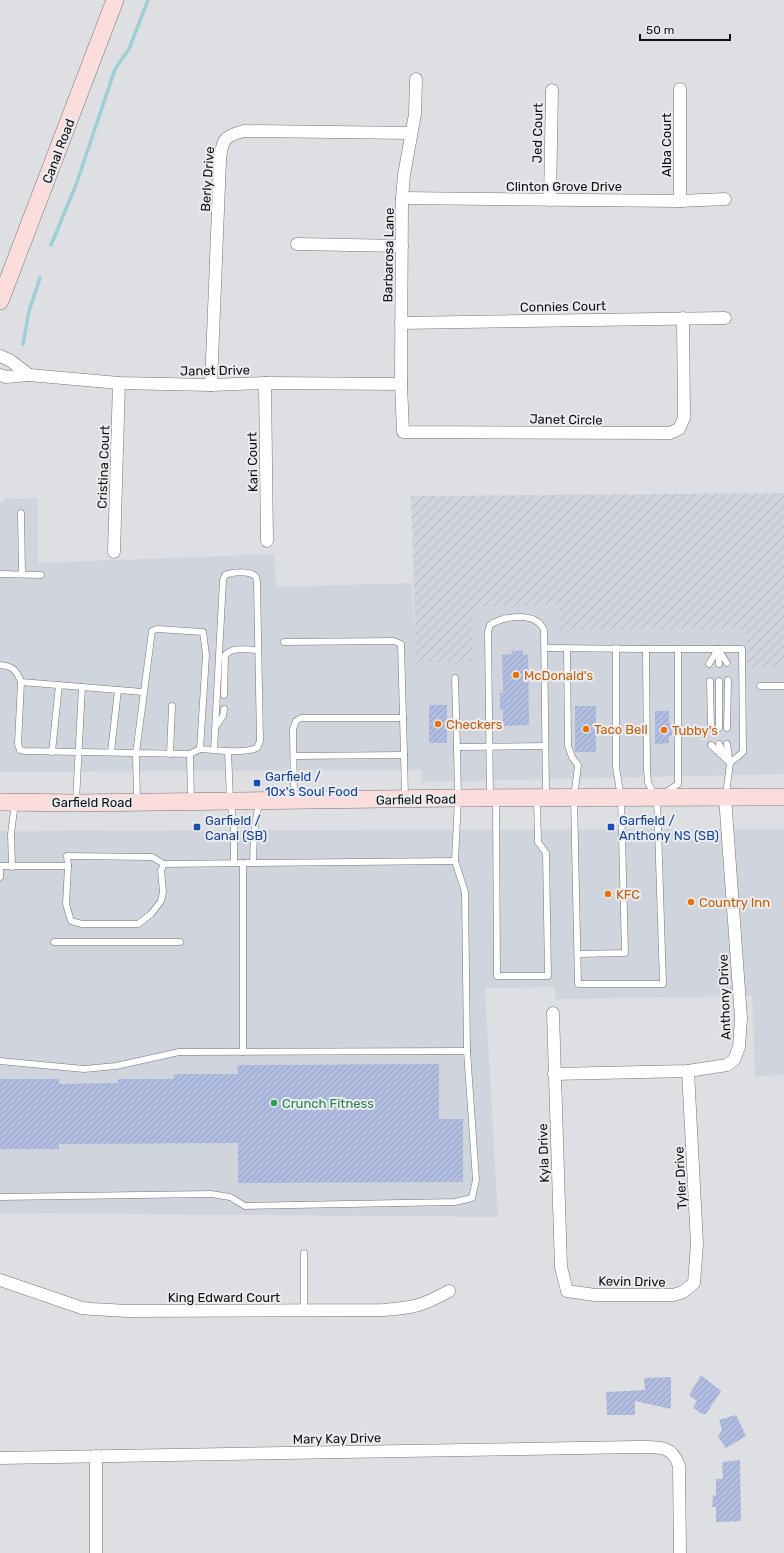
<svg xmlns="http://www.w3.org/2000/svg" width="784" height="1553" viewBox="0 0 784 1553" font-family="Rubik,sans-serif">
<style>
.built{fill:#d0d4dd}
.industrial{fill:url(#industrial-furrows)}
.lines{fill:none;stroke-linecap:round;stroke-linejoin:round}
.stream{stroke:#9ecfd4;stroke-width:3.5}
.building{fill:url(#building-hatch)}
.lane-casing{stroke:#747578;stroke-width:7}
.street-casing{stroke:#747578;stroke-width:13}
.secondary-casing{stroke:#747578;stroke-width:18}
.lane{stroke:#fff;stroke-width:6}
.street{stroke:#fff;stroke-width:12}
.secondary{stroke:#fbdddc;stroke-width:17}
.food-dot{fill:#e8710a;stroke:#ebecef;stroke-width:1.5}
.transit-dot{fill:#1a4fb4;stroke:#ebecef;stroke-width:1.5}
.leisure-dot{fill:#2e9e5b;stroke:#ebecef;stroke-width:1.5}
.labels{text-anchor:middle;stroke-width:4;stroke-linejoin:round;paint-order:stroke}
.street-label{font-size:13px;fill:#0f0f10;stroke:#ebecef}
.food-label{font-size:13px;fill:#c56008;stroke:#ebecef;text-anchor:start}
.transit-label{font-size:13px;fill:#164399;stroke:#ebecef;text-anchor:start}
.leisure-label{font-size:13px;fill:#27864d;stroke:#ebecef;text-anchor:start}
</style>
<defs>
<pattern id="industrial-furrows" width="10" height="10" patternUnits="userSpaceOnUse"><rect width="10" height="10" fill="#d0d4dd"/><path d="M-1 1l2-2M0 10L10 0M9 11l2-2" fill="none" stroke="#b1b5bd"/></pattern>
<pattern id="building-hatch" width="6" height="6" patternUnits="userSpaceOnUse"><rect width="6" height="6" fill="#b0bde0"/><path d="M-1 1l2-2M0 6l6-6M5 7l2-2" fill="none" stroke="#96a1bf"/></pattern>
</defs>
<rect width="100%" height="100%" fill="#dedfe2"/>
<!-- built -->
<g class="built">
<polygon points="38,498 38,563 274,554 276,587 412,583 416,662 473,607 558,605 560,630 746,629 747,668 784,667 784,774 423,782 421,770 0,772 0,504 5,499"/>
<polygon points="784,829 784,1075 755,1076 752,996 555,999 555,987 485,988 498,1217 0,1213 0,831"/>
</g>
<!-- industrial -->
<polygon class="industrial" points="784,493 784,667 747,668 746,629 560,630 558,605 473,607 473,662 416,662 411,496"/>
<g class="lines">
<!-- stream -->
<g class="stream">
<polyline points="51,245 76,185 115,69 129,49 148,0"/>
<polyline points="23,344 29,311 40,278"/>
</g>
</g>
<!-- building -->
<g class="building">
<polygon points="523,650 523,655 528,655 529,725 503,726 503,709 500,710 500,693 503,693 502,655 512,654 512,651"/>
<rect x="429" y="705" width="18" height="38"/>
<rect x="575" y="706" width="21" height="46"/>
<polygon points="655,711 669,711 669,724 672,724 672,736 669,736 669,743 655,744"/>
<polygon points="439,1064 439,1119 463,1119 463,1182 238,1183 238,1143 59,1144 59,1149 0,1149 0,1079 59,1079 59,1084 118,1083 118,1079 174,1079 174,1074 238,1074 237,1065"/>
<polygon points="701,1375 721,1391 706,1414 702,1414 693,1408 697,1401 689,1395"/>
<polygon points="671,1377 671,1409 635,1401 635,1415 607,1415 606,1392 645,1390 644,1378"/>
<polygon points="736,1415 746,1436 726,1448 718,1437 722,1430 719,1420"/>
<polygon points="740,1460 741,1521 716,1522 716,1507 712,1507 713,1495 716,1496 716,1479 723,1479 722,1462"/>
</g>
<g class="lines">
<!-- lane casing -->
<g class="lane-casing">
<g id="lane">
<polyline points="21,513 22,574"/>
<polyline points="0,574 41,575"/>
<polyline points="284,642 394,641 401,644 404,755"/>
<polyline points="545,648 646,649"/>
<polyline points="567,648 568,746 572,757 578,765 574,798 578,984 663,984 657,798 648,783 647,769 646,649 678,649 678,784 665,793"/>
<polyline points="678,649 742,649 743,752 730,763 726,795"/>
<polyline points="718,649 727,663"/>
<polyline points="718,651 719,664"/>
<polyline points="709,664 718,649"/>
<path d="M0,665C13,666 17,671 21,682L18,744L20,750L25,751L190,754L200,749L206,655L203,632L157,629L152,631L136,753L137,801"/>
<polyline points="455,678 457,747 545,746"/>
<polyline points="710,681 711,728"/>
<polyline points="719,681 719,728"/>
<polyline points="21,682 143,692"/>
<polyline points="760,686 784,686"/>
<path d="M224,695L225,655C234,646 247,650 258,650"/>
<polyline points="216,726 223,716 224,709"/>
<polyline points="727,728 728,680"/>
<polyline points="719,744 726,757"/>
<polyline points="727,744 729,759"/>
<polyline points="711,745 730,763"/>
<path d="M200,749C218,750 240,754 257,748L260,741L257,582L256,577C250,570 232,572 225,575L223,580L214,750"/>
<polyline points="228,751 230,800 234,825 234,863"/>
<polyline points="52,752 59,685"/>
<polyline points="111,752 118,690"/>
<polyline points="170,754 172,706"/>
<polyline points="190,754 191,801"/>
<polyline points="294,756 404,755 405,797"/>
<polyline points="294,798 293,729 296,721 301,718 403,718"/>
<path d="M490,798L488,632L490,625C504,616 536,611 544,630L546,796"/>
<polyline points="496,800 497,976 548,976 546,853 538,842 537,799"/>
<polyline points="76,801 82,687"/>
<polyline points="253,863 254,833 259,801"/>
<polyline points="0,866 68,866 67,856 152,857 164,864 455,861"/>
<polyline points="68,866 66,904 71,921 82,924 138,924 151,914 161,901 163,892 161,870 164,864"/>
<polyline points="12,867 11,834 15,802"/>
<polyline points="0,877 0,866"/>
<polyline points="54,942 180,942"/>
<polyline points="578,954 625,953 621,798 616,767 616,648"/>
<polyline points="243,1052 243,863"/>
<polyline points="0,1061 84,1069 116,1066 179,1052 467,1051"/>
<polyline points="0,1197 211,1194 230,1197 245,1206 455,1202 472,1198 476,1180 467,1051 465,892 455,861 458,798 457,747"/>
<polyline points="304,1253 304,1311"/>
</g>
</g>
<!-- street casing -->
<g class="street-casing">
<g id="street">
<polyline points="416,79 415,114 404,175 402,198 401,384 403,432 670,433 679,429 684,418 683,318"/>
<polyline points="402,198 680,201 725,199"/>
<polyline points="550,200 552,90"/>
<polyline points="680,201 680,89"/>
<polyline points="297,244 402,246"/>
<polyline points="401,323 725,318"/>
<polyline points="0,356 11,361 29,375 6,377 0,375"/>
<polyline points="29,375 119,383 211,385 265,383 401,384"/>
<polyline points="265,383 267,541"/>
<path d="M211,385L220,160C222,140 224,136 244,131L411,133"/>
<polyline points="114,552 119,383"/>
<polyline points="553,1013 561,1267 567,1291 595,1295 673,1295 683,1292 694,1283 697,1244 688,1071"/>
<polyline points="554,1074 688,1071 727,1065 734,1060 739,1047 741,1018 725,797"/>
<path d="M0,1280L82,1308L92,1309L128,1311L383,1310C413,1308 422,1306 449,1291"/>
<polyline points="96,1456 96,1553"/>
<path d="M0,1458L637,1447C657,1447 672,1444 679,1466L680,1553"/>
</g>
</g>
<!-- secondary casing -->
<g class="secondary-casing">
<g id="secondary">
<polyline points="0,301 115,0"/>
<polyline points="0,802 76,803 458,798 784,797"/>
</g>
</g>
<!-- lane -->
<use href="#lane" class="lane"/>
<!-- street -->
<use href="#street" class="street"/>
<!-- secondary -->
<use href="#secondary" class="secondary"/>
</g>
<!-- markers -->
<g class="food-dot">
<circle cx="516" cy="675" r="4"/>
<circle cx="438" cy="724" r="4"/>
<circle cx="586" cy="729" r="4"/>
<circle cx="664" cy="730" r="4"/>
<circle cx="608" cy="894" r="4"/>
<circle cx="691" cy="902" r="4"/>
</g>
<g class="transit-dot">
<rect x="253" y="779" width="8" height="8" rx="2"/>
<rect x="193" y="823" width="8" height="8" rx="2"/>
<rect x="607" y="823" width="8" height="8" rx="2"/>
</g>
<circle class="leisure-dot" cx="274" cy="1103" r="4"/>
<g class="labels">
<!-- street labels -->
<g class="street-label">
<text transform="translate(537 133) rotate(-89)" y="5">Jed Court</text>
<text transform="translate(666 145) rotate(-90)" y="5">Alba Court</text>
<text transform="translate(58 151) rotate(-69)" y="5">Canal Road</text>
<text transform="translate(207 179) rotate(-86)" y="5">Berly Drive</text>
<text x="564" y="191">Clinton Grove Drive</text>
<text transform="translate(388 255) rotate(-89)" y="5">Barbarosa Lane</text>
<text transform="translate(563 306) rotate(-1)" y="5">Connies Court</text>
<text transform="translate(215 370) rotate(-1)" y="5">Janet Drive</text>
<text transform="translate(566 419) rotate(1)" y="5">Janet Circle</text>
<text transform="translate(252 462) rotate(-91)" y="5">Kari Court</text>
<text transform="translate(103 467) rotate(-88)" y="5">Cristina Court</text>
<text transform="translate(416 799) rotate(-1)" y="5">Garfield Road</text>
<text x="92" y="807">Garfield Road</text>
<text transform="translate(724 997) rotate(-92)" y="5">Anthony Drive</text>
<text transform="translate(543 1153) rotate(-92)" y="5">Kyla Drive</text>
<text transform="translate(680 1178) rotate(-93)" y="5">Tyler Drive</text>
<text transform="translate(632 1281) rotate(1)" y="5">Kevin Drive</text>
<text x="224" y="1302">King Edward Court</text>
<text transform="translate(337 1438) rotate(-1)" y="5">Mary Kay Drive</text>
</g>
<!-- food labels -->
<g class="food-label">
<text x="524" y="680">McDonald's</text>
<text x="446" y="729">Checkers</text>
<text x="594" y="734">Taco Bell</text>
<text x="672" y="735">Tubby's</text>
<text x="616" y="899">KFC</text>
<text x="699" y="907">Country Inn</text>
</g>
<!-- transit labels -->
<g class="transit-label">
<text x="265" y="781">Garfield /<tspan x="265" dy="15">10x's Soul Food</tspan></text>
<text x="205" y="825">Garfield /<tspan x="205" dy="15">Canal (SB)</tspan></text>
<text x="619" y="825">Garfield /<tspan x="619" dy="15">Anthony NS (SB)</tspan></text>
</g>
<!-- leisure labels -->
<g class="leisure-label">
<text x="282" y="1108">Crunch Fitness</text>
</g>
</g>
<!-- scale -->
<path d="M640 34v6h90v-6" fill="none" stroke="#0f0f10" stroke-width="2"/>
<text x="646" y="34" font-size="12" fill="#0f0f10" stroke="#ebecef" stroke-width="3" paint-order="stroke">50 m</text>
</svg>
